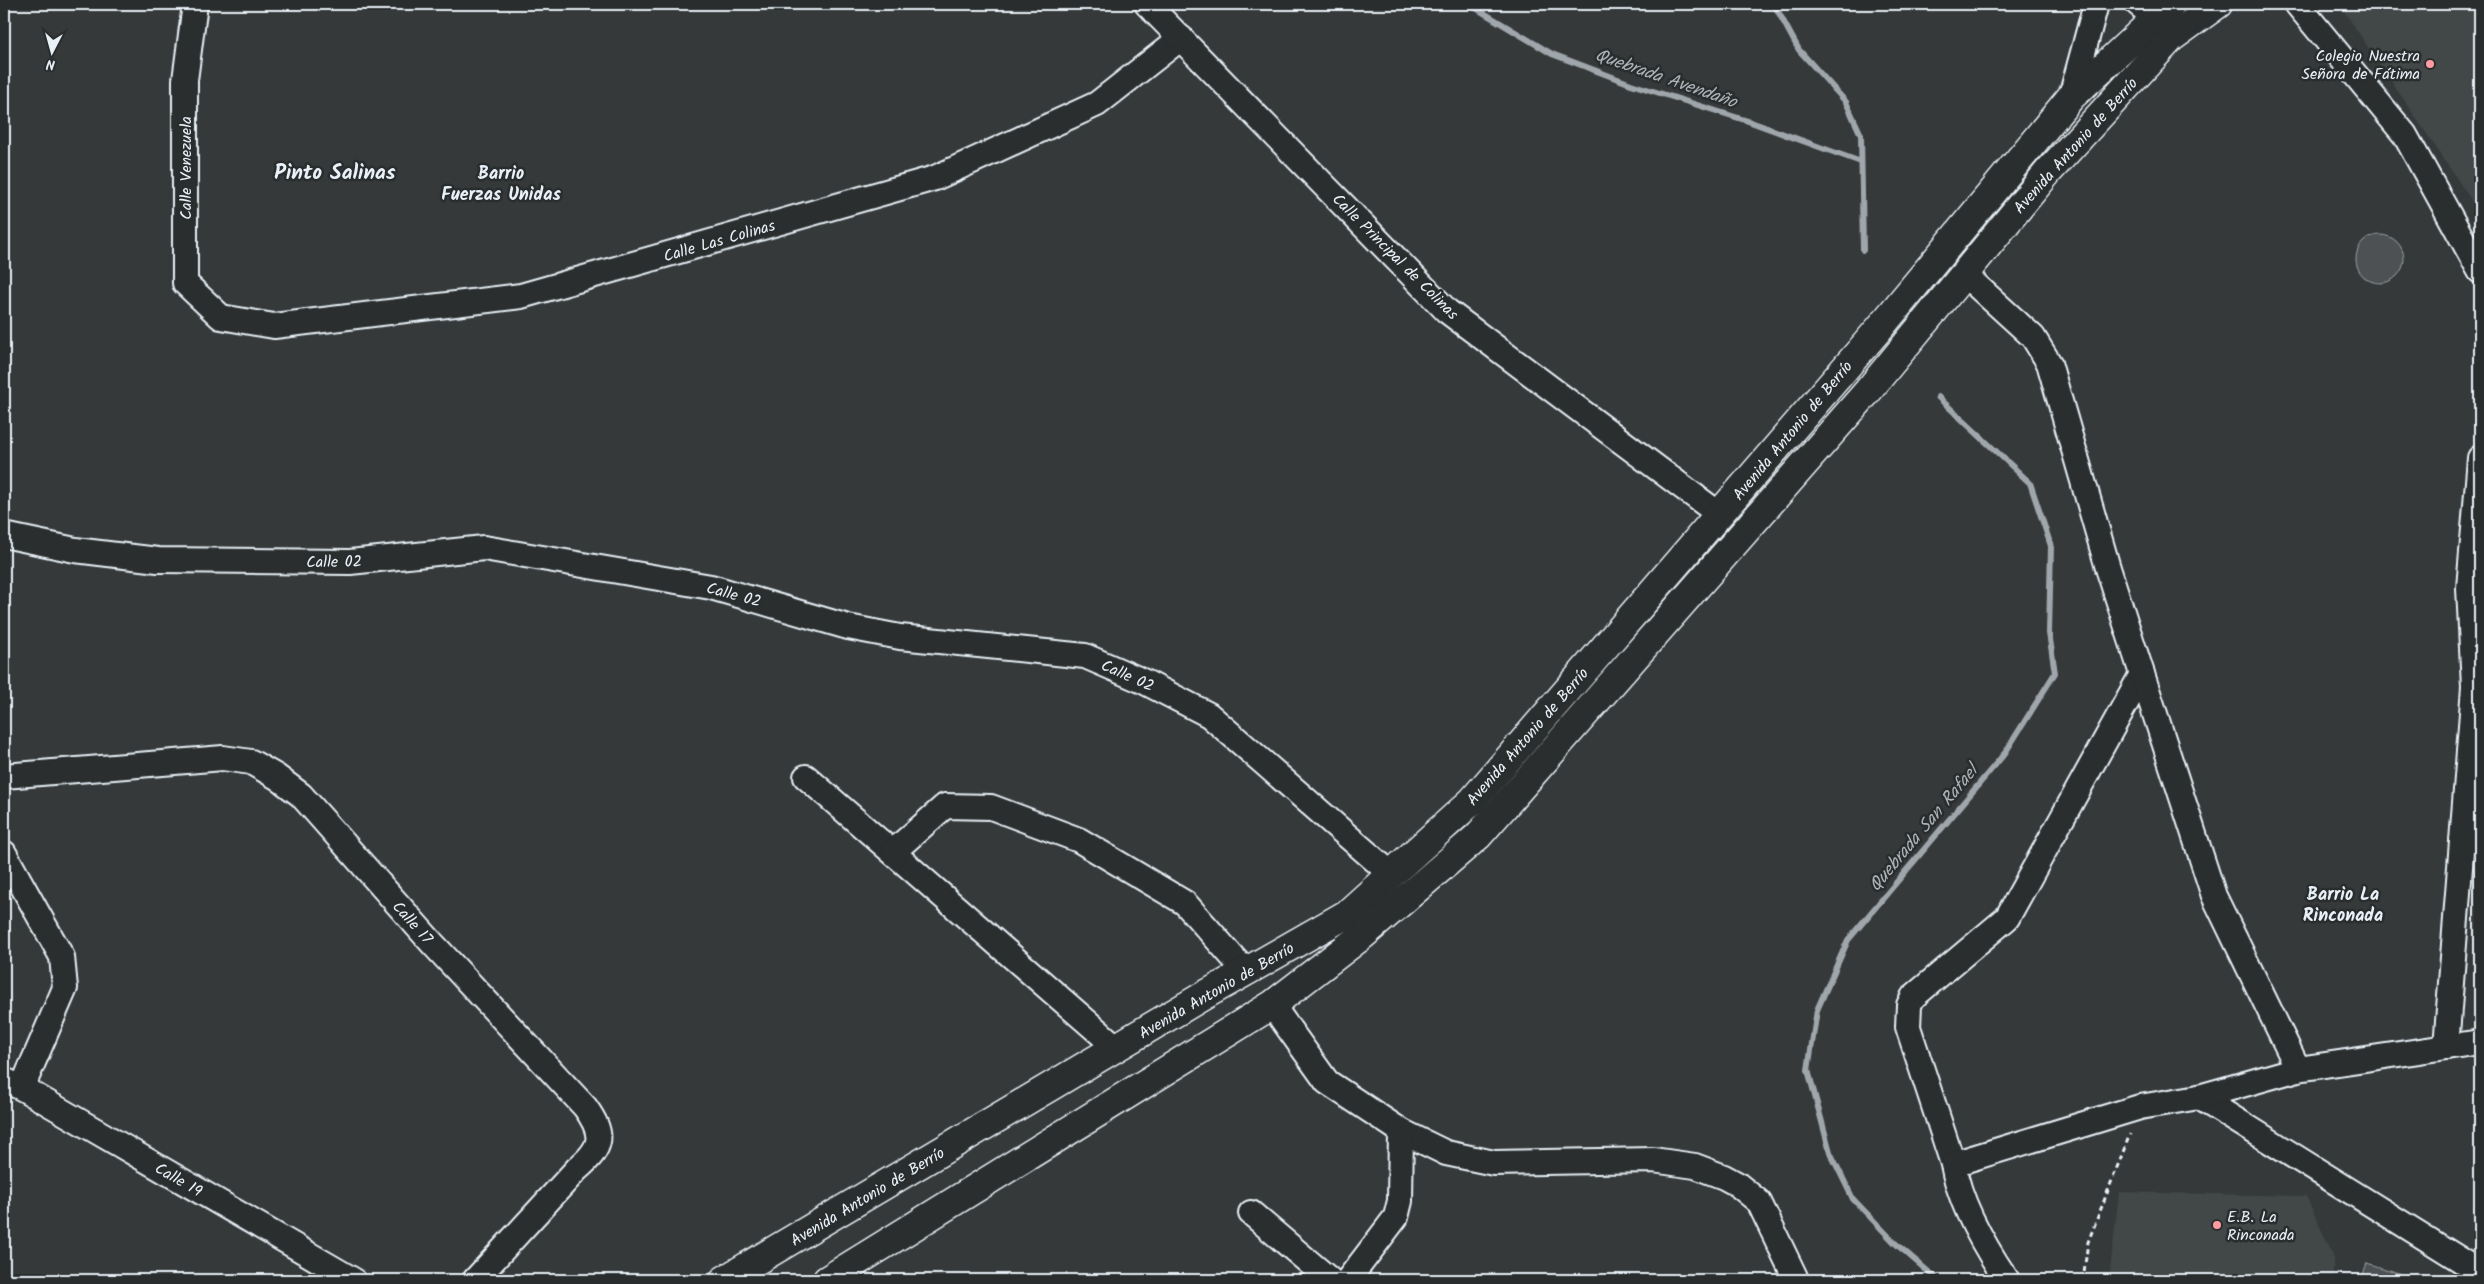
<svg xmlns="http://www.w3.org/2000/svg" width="2484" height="1284" viewBox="0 0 2484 1284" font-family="Kalam,sans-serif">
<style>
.built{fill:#424647}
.green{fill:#4d5152;stroke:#9aa1a5}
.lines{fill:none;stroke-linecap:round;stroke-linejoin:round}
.stream{stroke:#a0a7ac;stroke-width:6}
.minor-casing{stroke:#e8f1f8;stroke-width:28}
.tertiary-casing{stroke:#e8f1f8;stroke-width:31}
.path{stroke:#e8f1f8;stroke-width:3;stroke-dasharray:5 4;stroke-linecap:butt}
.minor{stroke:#2a2d2e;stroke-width:24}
.tertiary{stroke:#2a2d2e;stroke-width:28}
.poi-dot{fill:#ff9aa2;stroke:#2a2d2e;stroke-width:2}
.labels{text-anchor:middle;stroke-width:5;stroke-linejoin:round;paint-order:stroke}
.poi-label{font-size:16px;fill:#e8f1f8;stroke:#2a2d2e;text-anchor:end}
.street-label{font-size:16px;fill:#e8f1f8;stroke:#2a2d2e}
.water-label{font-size:18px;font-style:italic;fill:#acb3b8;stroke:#2a2d2e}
.neighbourhood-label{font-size:18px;font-weight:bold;fill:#e8f1f8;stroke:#2a2d2e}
.district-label{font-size:21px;font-weight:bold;fill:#e8f1f8;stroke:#2a2d2e}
</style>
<rect width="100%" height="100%" fill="#35393a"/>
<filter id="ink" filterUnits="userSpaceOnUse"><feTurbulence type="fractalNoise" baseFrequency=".02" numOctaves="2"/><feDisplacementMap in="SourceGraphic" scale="10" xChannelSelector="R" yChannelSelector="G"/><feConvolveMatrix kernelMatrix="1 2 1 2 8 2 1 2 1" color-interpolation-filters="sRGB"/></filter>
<g filter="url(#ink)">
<!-- built -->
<g class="built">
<polygon points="2339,4 2480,4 2480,213 2420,124"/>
<polygon points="2119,1192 2306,1196 2333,1255 2333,1280 2109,1280"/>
</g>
<!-- green -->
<g class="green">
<circle cx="2380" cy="259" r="24"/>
<polygon points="2367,1263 2419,1280 2361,1280"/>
</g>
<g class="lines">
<!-- stream -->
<g class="stream">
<polyline points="1469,4 1552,54 1631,84 1748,121 1861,162"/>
<polyline points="1774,4 1799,50 1846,102 1861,135 1863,250"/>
<polyline points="1938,1280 1895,1243 1853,1199 1830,1152 1808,1070 1817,1010 1848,940 2005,753 2055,673 2049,633 2051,546 2030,483 1938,397"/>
</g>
<!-- minor casing -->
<g class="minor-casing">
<g id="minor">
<polyline points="195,4 185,80 185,283 221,317 274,326 521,296 935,178 1097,104 1181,38"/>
<polyline points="1147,4 1447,311 1720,515"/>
<polyline points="2138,4 2155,17"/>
<polyline points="2297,4 2405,135 2480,271"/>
<polyline points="2071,97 2096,4"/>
<path d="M1964,274L2033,337L2049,363L2108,568L2142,674L2007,918L1913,997L1909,1005L1908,1027L1953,1164C1960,1205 1984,1246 2007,1280"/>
<polyline points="4,535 75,550 158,560 350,562 484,548 711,587 848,627 900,637 1085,656 1145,682 1209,715 1391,874"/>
<polyline points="2142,674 2214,896 2298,1069"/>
<path d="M4,776L223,758L251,762L277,777L301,795L432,943L585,1107C605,1135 603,1147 577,1169L475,1280"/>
<polyline points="806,777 1116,1047"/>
<polyline points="894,851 945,806 991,807 1079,840 1185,903 1246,972"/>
<polyline points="4,853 62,957 65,988 22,1088"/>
<polyline points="1272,1005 1327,1082 1401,1131 1446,1153 1494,1163 1653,1160 1695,1166 1724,1177 1737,1184 1759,1202 1795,1277"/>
<polyline points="2446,1047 2474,687 2469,588 2480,458"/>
<polyline points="4,1080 22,1088 353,1280"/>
<polyline points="2199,1097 2480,1272"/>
<polyline points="1953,1164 2140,1107 2199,1097 2298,1069 2480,1042"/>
<polyline points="1251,1213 1330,1280"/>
<polyline points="1348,1280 1396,1217 1400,1201 1401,1131"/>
</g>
</g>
<!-- tertiary casing -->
<g class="tertiary-casing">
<g id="tertiary">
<polyline points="724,1280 1203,996 1347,914 1472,801 1878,330 2071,97 2171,4"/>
<polyline points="827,1280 1272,1005 1363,935 1478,836 1868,391 2048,172 2171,38 2218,4"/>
</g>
</g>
<!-- path -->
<polyline class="path" points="2083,1280 2088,1242 2130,1134"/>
<!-- minor -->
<use href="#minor" class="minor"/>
<!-- tertiary -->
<use href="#tertiary" class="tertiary"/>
</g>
</g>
<!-- markers -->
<g class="poi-dot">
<circle cx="2430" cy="64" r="5"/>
<circle cx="2217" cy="1225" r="5"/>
</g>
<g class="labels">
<!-- poi labels -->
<g class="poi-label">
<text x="2420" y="61">Colegio Nuestra<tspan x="2420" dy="18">Señora de Fátima</tspan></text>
<text x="2227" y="1222" text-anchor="start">E.B. La<tspan x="2227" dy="18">Rinconada</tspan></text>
</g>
<!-- street labels -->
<g class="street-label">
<text transform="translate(2075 145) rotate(-48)" y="6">Avenida Antonio de Berrío</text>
<text transform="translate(185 168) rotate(-90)" y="6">Calle Venezuela</text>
<text transform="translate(719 240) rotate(-16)" y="6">Calle Las Colinas</text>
<text transform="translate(1396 256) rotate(45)" y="6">Calle Principal de Colinas</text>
<text transform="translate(1792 430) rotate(-50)" y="6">Avenida Antonio de Berrío</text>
<text transform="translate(334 561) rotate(-1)" y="6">Calle 02</text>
<text transform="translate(734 594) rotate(15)" y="6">Calle 02</text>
<text transform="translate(1128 675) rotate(24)" y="6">Calle 02</text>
<text transform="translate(1527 736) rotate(-49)" y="6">Avenida Antonio de Berrío</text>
<text transform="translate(413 922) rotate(48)" y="6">Calle 17</text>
<text transform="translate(1216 990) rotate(-30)" y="6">Avenida Antonio de Berrío</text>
<text transform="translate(179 1179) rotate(30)" y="6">Calle 19</text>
<text transform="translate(867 1196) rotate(-31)" y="6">Avenida Antonio de Berrío</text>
</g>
<!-- water labels -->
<g class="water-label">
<text transform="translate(1666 78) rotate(19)" y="6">Quebrada Avendaño</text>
<text transform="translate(1923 828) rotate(-50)" y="6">Quebrada San Rafael</text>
</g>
<!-- neighbourhood labels -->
<g class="neighbourhood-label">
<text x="501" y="179">Barrio<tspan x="501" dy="21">Fuerzas Unidas</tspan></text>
<text x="2343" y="900">Barrio La<tspan x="2343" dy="21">Rinconada</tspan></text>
</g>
<!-- district labels -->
<g class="district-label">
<text x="335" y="179">Pinto Salinas</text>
</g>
</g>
<!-- margin -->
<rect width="2484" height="1284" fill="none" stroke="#2a2d2e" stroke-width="20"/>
<rect x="10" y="10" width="2464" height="1264" fill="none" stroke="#e8f1f8" stroke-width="2" filter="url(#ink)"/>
<!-- north arrow -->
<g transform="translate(52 52) rotate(186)" stroke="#2a2d2e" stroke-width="4" paint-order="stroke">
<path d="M0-4L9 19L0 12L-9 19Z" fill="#e8f1f8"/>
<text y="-8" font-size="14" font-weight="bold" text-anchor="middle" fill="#e8f1f8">N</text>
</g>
</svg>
